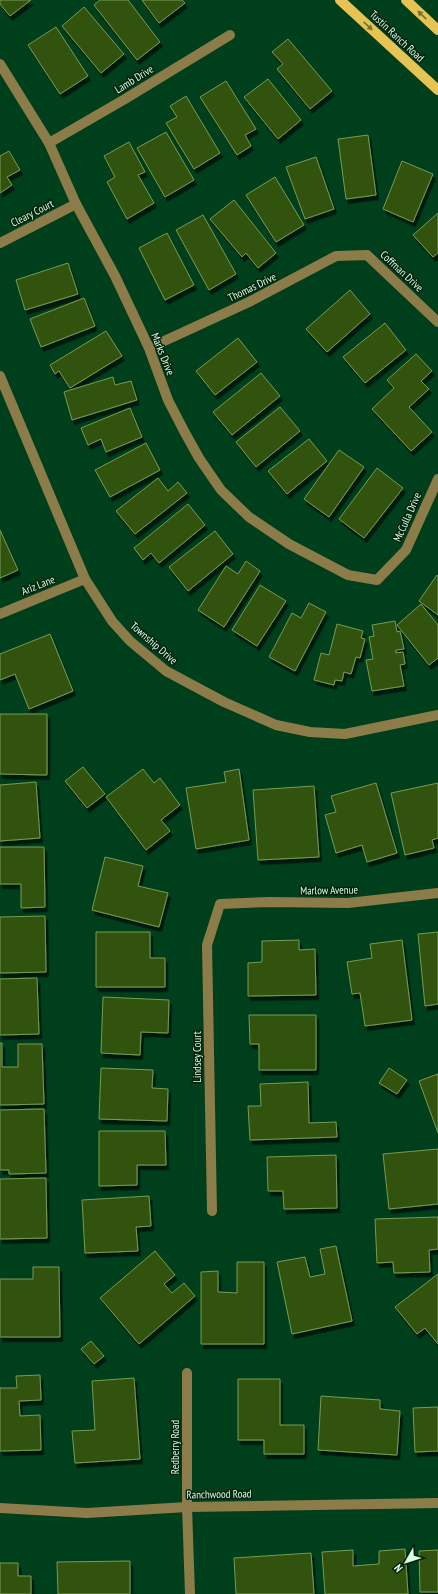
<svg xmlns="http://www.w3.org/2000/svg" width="438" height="1594" viewBox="0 0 438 1594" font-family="'PT Sans Narrow',sans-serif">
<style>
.building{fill:#32520f;stroke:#769c54;filter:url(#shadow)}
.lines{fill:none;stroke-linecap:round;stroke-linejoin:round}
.minor{stroke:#8c7c49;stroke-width:10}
.major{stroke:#e6c352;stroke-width:10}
.oneway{fill:#747230}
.labels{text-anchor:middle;stroke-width:3;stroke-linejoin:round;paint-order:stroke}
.street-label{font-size:11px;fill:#d9fee1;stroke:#02220d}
</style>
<defs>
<filter id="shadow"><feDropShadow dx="2.5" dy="4.5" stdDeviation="0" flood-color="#0009"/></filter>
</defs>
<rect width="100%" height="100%" fill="#003f1b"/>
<!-- building -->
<g class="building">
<polygon points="0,0 31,0 10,16 0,4"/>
<polygon points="100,0 128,0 160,42 137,60 94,5"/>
<polygon points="142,0 182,0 185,3 159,23"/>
<polygon points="84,7 124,54 101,73 62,26"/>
<polygon points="56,27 88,76 60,94 28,45"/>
<polygon points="288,39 332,91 310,109 277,69 283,64 272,52"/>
<polygon points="268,79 301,120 278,139 244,97"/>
<polygon points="226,81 256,129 245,135 251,146 237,155 200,97"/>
<polygon points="186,96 220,153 194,169 166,123 177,117 170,106"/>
<polygon points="166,132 194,180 165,197 137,148"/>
<polygon points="368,135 376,195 346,199 338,139"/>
<polygon points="129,142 145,172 138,175 154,203 127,219 107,182 115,177 104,156"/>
<polygon points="9,151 20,170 7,177 12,185 0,193 0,156"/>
<polygon points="316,157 334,209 305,219 286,167"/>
<polygon points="402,161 433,174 413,222 383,209"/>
<polygon points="275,177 304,225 276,242 246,195"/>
<polygon points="234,200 276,253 258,268 246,253 242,257 210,219"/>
<polygon points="438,213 438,253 433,257 413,235"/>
<polygon points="203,215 236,274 209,290 176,230"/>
<polygon points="167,233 194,285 165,300 139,248"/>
<polygon points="68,263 78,294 25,310 16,280"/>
<polygon points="350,290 370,314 327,352 306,329"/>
<polygon points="84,298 95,326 41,347 30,319"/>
<polygon points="385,323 406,350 365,383 343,357"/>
<polygon points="106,331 122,356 70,388 59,371 55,374 50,365"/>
<polygon points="238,338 257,362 215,395 196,371"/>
<polygon points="416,354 432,371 421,381 429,389 409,407 432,432 411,451 372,409 394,388 387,380"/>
<polygon points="261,373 280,396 232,435 213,412"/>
<polygon points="113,377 115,385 131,381 137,400 72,420 64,392"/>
<polygon points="280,407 300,431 256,467 236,442"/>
<polygon points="130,408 142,437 106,452 101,439 88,445 81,428"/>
<polygon points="309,439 327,461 287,494 268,471"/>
<polygon points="146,443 160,470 110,497 95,470"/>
<polygon points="339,450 364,467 329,517 304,499"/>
<polygon points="377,468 403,488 364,538 339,519"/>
<polygon points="158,478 168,491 178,482 187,493 135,534 116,511"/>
<polygon points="188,504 205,525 159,563 151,553 143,560 134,548"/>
<polygon points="0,530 18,570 0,578"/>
<polygon points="215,531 233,554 188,591 169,567"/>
<polygon points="246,561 260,571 224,627 198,610 226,566 238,574"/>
<polygon points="437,575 438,576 438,615 419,601"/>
<polygon points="260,585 286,601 257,646 232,630"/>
<polygon points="309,603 326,612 295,671 269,657 292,613 301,618"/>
<polygon points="421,604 438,625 438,658 429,665 397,625"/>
<polygon points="395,621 397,632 400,631 404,649 396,650 396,653 403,652 405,664 400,665 404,686 372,691 366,660 373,659 369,637 374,636 372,625"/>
<polygon points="337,624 363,631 361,638 365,639 360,658 356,657 351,674 344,672 342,681 335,680 334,685 314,680 321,653 329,655"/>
<polygon points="50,634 73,691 29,709 15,674 0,680 0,654"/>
<polygon points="0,714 47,714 47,775 0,774"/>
<polygon points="83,767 105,794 87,808 65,781"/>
<polygon points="143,769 154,783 160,778 180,805 161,820 170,831 146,850 106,797"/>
<polygon points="239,769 249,840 196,849 186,788 226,782 224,772"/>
<polygon points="36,782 40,838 0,841 0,785"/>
<polygon points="376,783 397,853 367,862 362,845 336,853 325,815 336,812 331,796"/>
<polygon points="438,783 438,838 432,840 434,848 405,855 391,793"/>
<polygon points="314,786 319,857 258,860 253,790"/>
<polygon points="0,847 44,847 45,907 21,908 21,884 0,884"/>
<polygon points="105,857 143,866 138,886 168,893 159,927 92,910"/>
<polygon points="45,916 46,972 0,973 0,917"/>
<polygon points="96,932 150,932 150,958 165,958 165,987 96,987"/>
<polygon points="438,932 438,1004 425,1006 418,934"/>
<polygon points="299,940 299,950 315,949 316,995 248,996 248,963 262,962 262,941"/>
<polygon points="402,940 412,1020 365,1026 360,993 352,994 347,962 372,958 370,944"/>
<polygon points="37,978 39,1034 0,1035 0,979"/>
<polygon points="103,997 169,1000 168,1033 141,1032 140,1055 101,1053"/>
<polygon points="249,1015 316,1015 316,1070 259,1070 259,1044 250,1044"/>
<polygon points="0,1043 2,1043 2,1067 18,1067 18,1044 42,1044 44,1104 0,1105"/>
<polygon points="101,1068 153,1070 152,1088 168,1089 167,1121 99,1119"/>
<polygon points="389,1068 407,1080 397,1094 379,1083"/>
<polygon points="438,1074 438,1133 419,1081"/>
<polygon points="308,1082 309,1123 336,1122 337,1137 250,1140 248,1106 261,1106 260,1084"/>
<polygon points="44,1109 46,1173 9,1174 9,1170 0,1170 0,1110"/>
<polygon points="99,1131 165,1131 166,1165 137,1165 137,1185 99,1186"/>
<polygon points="438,1149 438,1204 389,1209 383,1154"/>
<polygon points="336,1155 337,1208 284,1209 283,1191 268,1191 267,1157"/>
<polygon points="46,1178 47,1238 0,1239 0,1179"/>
<polygon points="149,1196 151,1226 136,1227 138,1251 85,1253 82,1200"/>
<polygon points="438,1217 438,1249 429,1250 430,1272 394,1273 393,1262 377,1263 375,1219"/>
<polygon points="336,1246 352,1321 292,1334 277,1262 305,1257 310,1277 325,1274 320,1249"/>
<polygon points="155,1251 175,1275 164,1284 172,1293 184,1283 195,1296 139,1344 100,1298"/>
<polygon points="237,1262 264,1262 264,1344 201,1344 201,1272 218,1271 218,1292 237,1293"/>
<polygon points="33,1267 59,1267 60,1337 0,1337 0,1279 33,1279"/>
<polygon points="438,1274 438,1344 425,1328 417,1334 395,1307"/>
<polygon points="91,1341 104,1356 94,1364 81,1349"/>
<polygon points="40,1375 41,1400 19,1401 20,1416 40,1415 41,1450 0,1451 0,1388 17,1388 16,1376"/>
<polygon points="134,1378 140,1459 75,1463 72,1431 95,1430 92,1381"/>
<polygon points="238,1379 280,1379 280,1425 304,1425 304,1454 264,1454 264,1440 238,1440"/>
<polygon points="321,1396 380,1400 380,1409 400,1411 397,1455 318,1450"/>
<polygon points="438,1407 438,1451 415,1452 413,1408"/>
<polygon points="405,1549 408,1594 325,1594 322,1552 353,1550 353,1566 379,1564 379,1551"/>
<polygon points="438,1550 438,1592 420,1592 419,1551"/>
<polygon points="311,1553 314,1594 236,1594 234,1558"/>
<polygon points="130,1561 130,1594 58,1594 57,1562"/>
<polygon points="0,1563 18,1563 18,1576 31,1576 31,1594 0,1594"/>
</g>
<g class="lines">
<!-- minor -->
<g class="minor">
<polyline points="0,64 49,143 76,204 115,276 149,348 168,400 184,431 199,458 221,490 249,517 289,544 348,575 377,580 406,550 438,479"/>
<polyline points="49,143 125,99 230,35"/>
<polyline points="0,243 76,204"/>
<polyline points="149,348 249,302 336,256 367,255 438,322"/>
<polyline points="0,376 85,579 112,621 130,641 166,671 224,702 276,725 310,732 345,734 438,715"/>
<polyline points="0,614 85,579"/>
<polyline points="212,1211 207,945 220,904 269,902 348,903 438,893"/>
<polyline points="187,1373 187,1507 190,1594"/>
<polyline points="0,1508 87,1513 187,1507 438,1503"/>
</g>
<!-- major -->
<g class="major">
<polyline points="340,0 438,90"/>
<polyline points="406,0 438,30"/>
</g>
</g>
<!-- one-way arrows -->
<defs><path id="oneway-solid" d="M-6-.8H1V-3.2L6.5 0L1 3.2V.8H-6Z"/></defs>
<g class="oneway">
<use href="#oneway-solid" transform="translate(422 15) rotate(-137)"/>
<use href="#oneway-solid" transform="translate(368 26) rotate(43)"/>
</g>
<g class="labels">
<!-- street labels -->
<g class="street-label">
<text transform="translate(397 36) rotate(43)" y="4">Tustin Ranch Road</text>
<text transform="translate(134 79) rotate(-32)" y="4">Lamb Drive</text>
<text transform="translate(32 213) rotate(-27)" y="4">Cleary Court</text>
<text transform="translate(402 271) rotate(43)" y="4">Coffman Drive</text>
<text transform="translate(252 287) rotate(-26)" y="4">Thomas Drive</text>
<text transform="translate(163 354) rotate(68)" y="4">Marks Drive</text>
<text transform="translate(407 517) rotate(-66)" y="4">McCulla Drive</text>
<text transform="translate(38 585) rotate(-22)" y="4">Ariz Lane</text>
<text transform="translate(154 643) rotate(41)" y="4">Township Drive</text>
<text transform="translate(329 890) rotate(-1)" y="4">Marlow Avenue</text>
<text transform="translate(197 1057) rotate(-90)" y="4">Lindsey Court</text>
<text transform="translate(175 1447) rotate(-90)" y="4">Redberry Road</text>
<text transform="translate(219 1494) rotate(-1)" y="4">Ranchwood Road</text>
</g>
</g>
<!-- north arrow -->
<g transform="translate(406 1562) rotate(231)" stroke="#02220d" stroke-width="3" paint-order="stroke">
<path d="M0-3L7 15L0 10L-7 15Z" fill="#d9fee1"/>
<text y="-6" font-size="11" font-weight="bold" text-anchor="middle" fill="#d9fee1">N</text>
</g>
</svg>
